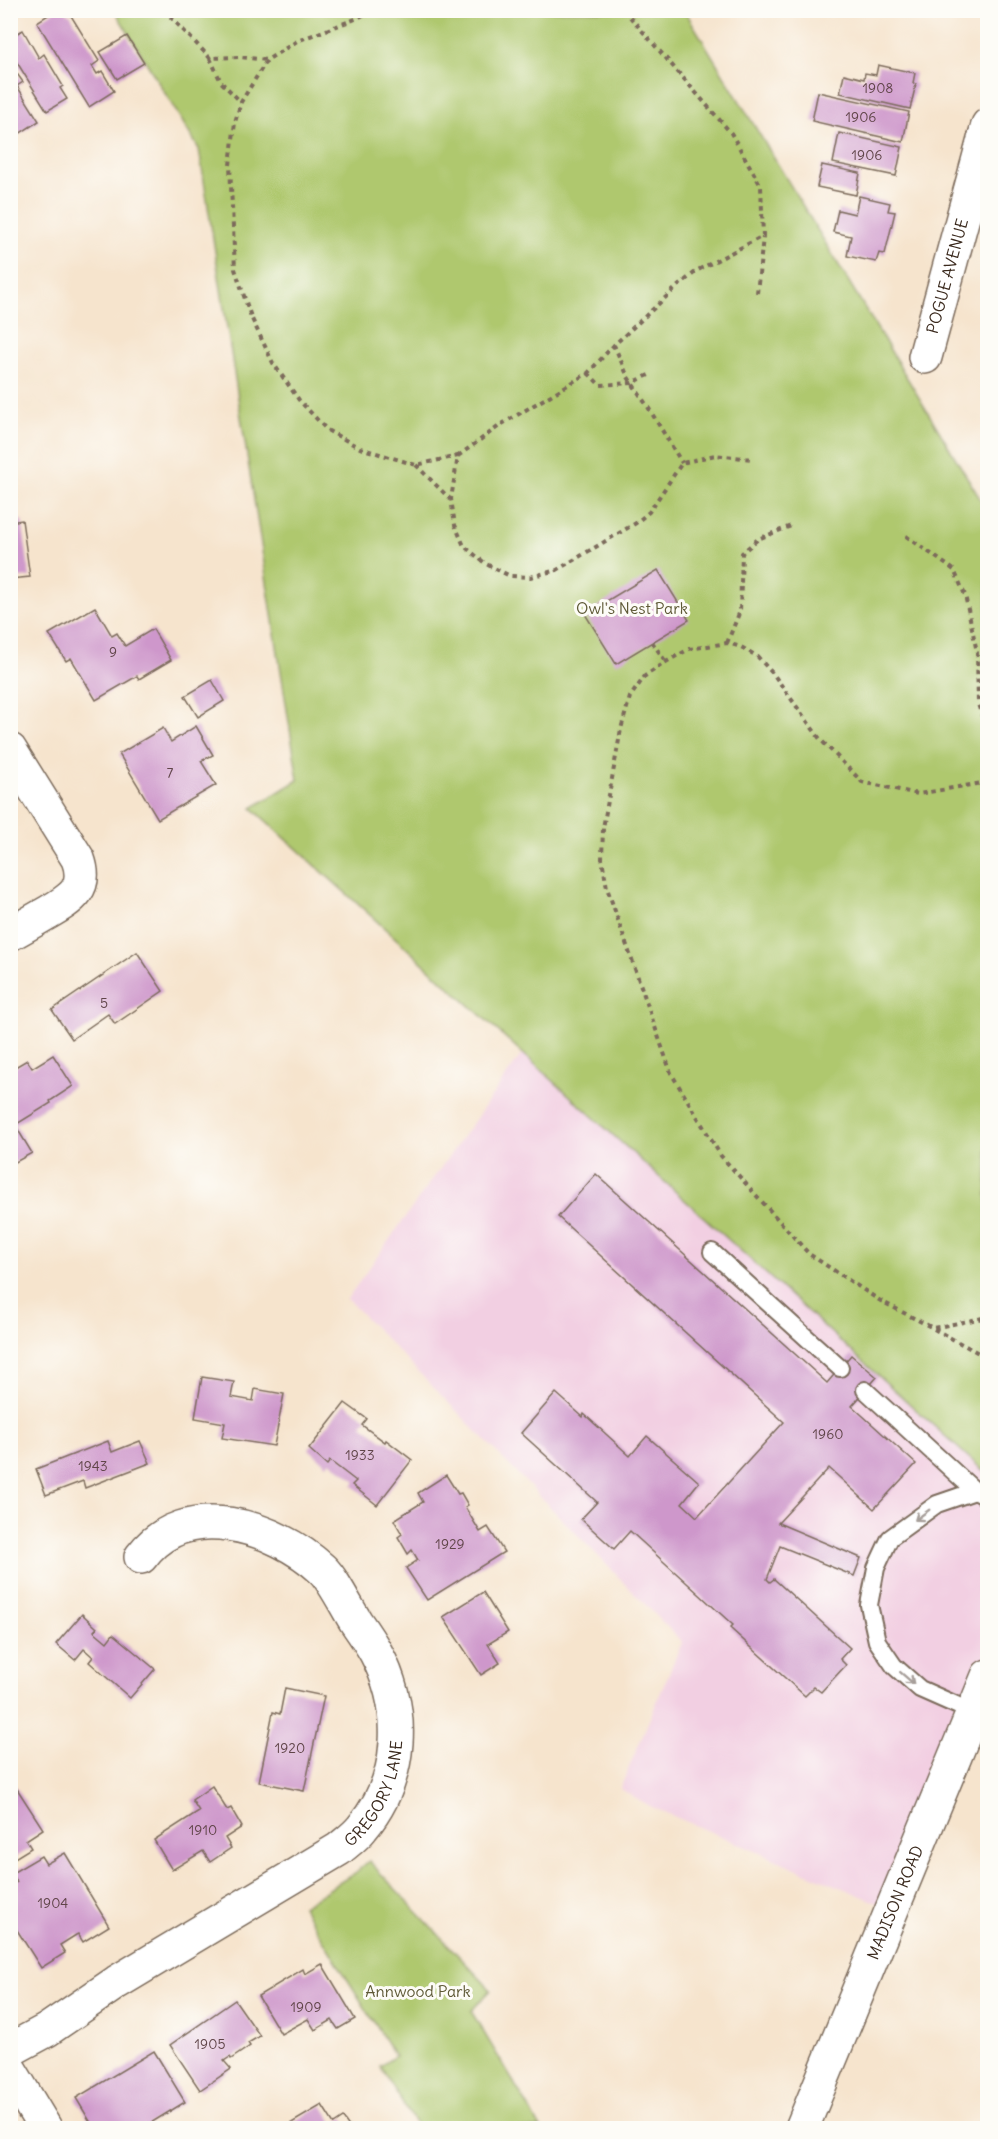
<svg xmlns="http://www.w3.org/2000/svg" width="998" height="2139" viewBox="0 0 998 2139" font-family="Delius,sans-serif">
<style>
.built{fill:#f2cfe2}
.green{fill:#afc86e;stroke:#757946;stroke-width:1.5}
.building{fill:#ce97cb}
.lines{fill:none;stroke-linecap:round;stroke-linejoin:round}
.lane-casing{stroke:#7c6b5b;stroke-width:20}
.street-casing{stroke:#7c6b5b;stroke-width:36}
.secondary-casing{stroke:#7c6b5b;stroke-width:36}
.path{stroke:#7c6b5b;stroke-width:4;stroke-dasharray:4.5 4.5;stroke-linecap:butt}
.lane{stroke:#fff;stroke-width:16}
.street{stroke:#fff;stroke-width:33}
.secondary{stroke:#fff;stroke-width:33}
.oneway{stroke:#a79f9a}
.labels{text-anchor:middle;stroke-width:6;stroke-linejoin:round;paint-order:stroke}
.number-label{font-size:14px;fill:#604549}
.street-label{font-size:16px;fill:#3b2a1e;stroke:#fdfcf7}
.park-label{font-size:16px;fill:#5e5936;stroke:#fdfcf7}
</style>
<rect width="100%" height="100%" fill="#fdfcf7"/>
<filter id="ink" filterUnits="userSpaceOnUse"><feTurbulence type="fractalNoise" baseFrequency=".0167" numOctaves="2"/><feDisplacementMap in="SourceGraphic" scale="12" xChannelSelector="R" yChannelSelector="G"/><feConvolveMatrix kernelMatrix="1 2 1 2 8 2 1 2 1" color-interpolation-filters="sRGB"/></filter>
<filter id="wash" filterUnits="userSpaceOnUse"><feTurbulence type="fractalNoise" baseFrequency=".008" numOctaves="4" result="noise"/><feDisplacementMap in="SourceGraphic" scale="24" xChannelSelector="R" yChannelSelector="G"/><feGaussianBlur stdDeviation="1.35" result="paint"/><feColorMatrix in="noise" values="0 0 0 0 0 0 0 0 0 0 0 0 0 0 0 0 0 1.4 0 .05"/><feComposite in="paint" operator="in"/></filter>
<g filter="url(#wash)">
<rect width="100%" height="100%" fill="#f6e4cd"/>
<!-- built -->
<polygon class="built" points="522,1054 573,1082 987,1472 987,1676 892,1909 652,1807 620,1789 682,1642 347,1299"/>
<!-- green -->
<g class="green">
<polygon points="115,11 685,11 987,510 987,1474 252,808 298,780 199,149"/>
<polygon points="369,1861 491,1990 471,2011 541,2128 418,2128 380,2066 395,2056 302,1906 355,1873"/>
</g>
<g id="blocks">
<!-- building -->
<g class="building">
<polygon points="56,10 65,10 68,14 70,14 99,61 92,66 97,74 102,71 114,91 89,107 37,22"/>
<polygon points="895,10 931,10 929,18"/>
<polygon points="23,30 39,58 44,54 63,86 60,88 67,99 47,111 10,51 10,37"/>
<polygon points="127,36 144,63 117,79 100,52"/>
<polygon points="10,64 23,82 17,86 39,121 19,134 10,119"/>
<polygon points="878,65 915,73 913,83 916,84 910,109 840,93 844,74 864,79 865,73 876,75"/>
<polygon points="818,92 909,112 903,142 812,121"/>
<polygon points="839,133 902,147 896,176 833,163"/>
<polygon points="822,165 860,173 856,195 817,187"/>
<polygon points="859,196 890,203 888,211 895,212 885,254 879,253 876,262 847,256 851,236 833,232 838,210 855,214"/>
<polygon points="22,520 30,577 10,579 10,522"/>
<polygon points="658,570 689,620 616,664 585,614"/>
<polygon points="95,607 112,636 117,633 125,646 153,629 171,660 139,679 137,676 96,700 71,658 66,661 49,634"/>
<polygon points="212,680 224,701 198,717 185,696"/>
<polygon points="196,726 213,755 201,761 216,785 158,819 119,754 163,728 171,742"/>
<polygon points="137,952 163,991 115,1024 108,1014 72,1039 52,1010"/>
<polygon points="53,1055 73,1086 50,1101 51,1103 15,1125 32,1153 10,1165 10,1070 27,1060 32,1068"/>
<polygon points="596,1174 827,1383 851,1355 877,1377 852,1406 916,1464 874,1509 829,1468 778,1523 861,1558 854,1576 780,1546 767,1579 770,1582 774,1579 850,1648 840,1659 846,1665 821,1692 814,1687 805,1696 730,1628 733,1625 630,1531 614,1549 581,1519 597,1502 521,1433 556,1393 583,1417 584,1414 630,1456 647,1436 699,1482 682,1503 697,1517 784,1422 558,1217"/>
<polygon points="202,1377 234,1382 231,1397 253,1401 255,1389 284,1394 274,1446 222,1438 225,1423 195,1418"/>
<polygon points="345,1403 367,1419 362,1425 385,1442 386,1440 412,1460 377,1505 352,1485 356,1481 330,1461 327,1465 309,1449"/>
<polygon points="108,1441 112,1452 140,1441 150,1463 85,1488 83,1481 46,1495 36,1469"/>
<polygon points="446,1475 458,1494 461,1493 468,1505 465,1507 480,1532 488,1527 504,1552 427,1600 406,1568 418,1560 412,1550 408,1554 398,1537 402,1534 394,1520 423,1502 418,1493"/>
<polygon points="483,1592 508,1632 488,1644 500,1663 481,1675 443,1617"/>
<polygon points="82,1614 97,1628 94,1631 107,1642 113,1634 155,1669 130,1698 89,1662 93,1657 84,1649 75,1660 56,1644"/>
<polygon points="285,1688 324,1696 304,1791 259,1782 273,1712 280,1714"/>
<polygon points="12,1781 43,1829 26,1840 31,1848 10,1861 10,1782"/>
<polygon points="212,1786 227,1810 231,1808 242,1827 225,1838 231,1848 210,1862 203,1851 172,1870 154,1840 199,1811 192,1800"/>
<polygon points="65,1853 109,1926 83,1942 78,1934 76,1935 60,1945 65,1953 41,1968 10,1919 10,1886 17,1882 12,1873 41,1856 46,1864"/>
<polygon points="322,1964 355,2019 338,2029 332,2020 315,2030 308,2019 281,2034 258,1996 303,1969 305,1974"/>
<polygon points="235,2000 260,2036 248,2043 250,2046 231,2059 230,2057 224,2061 231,2069 200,2090 170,2045"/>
<polygon points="154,2051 185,2102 149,2124 152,2128 94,2128 76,2098"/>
<polygon points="322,2105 334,2124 343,2118 350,2128 283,2128"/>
</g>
</g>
</g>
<g filter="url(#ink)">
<use href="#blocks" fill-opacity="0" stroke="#7c6b5b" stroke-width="1.5"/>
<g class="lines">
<!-- lane casing -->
<g class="lane-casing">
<g id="lane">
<polyline points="712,1252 840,1368"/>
<polyline points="865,1390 975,1491 988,1498"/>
<polyline points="972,1712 920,1689 894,1666 877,1641 869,1605 876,1568 890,1538 937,1504 975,1491"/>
</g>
</g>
<!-- street casing -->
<g class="street-casing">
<g id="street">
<path id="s1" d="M925,357L988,125"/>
<path d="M10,750L78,859C89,889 71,899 47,913C35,920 23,927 10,934"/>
<path id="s2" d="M10,2050L47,2030L117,1982L339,1849C347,1842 356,1836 362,1828C404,1778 406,1709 376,1653C370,1642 363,1632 356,1622C347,1608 333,1579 322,1569C275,1526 185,1497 141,1557"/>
<polyline points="10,2070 45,2128"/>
</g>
</g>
<!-- secondary casing -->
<g class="secondary-casing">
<g id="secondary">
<path id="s3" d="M802,2128L988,1676"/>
</g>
</g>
<!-- path -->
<g class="path">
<polyline points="164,10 210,58 239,57 267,60"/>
<polyline points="371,10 358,18 297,41 267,60 241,102 235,122 230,165 235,269 251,317 273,363 299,400 327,430 360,448 416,465 458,456 451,499 455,525 464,546 486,564 510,576 530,577 557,570 636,523 649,512 682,463 715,455 752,459"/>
<polyline points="624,10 731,133 761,186 763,236 698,270 678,286 614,345 628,377 648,407 682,463"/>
<polyline points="210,58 221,82 241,102"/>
<polyline points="757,293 763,237"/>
<polyline points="588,373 600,385 632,383 649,375"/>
<polyline points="458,456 502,424 588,373 614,345"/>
<polyline points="416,465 450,499"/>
<polyline points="906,536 954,570 965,595 977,652 978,704 988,735"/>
<polyline points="652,642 666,662"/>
<polyline points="727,643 740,611 742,553 758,539 791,526"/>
<polyline points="988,782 918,794 862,782 820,739 774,675 757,656 741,647 727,643 689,649 666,662 645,676 630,697 621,729 603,828 602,859 607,888 671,1073 721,1156 809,1254 879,1300 933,1328 988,1317"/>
<polyline points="934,1329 988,1358"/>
</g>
<!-- lane -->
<use href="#lane" class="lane"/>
<!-- street -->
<use href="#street" class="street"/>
<!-- secondary -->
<use href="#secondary" class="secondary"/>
</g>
<!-- one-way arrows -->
<defs><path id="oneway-shaft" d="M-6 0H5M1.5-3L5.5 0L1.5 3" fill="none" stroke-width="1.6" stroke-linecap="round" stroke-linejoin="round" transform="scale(1.5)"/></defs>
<g class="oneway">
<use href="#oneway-shaft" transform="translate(922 1515) rotate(144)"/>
<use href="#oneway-shaft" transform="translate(907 1678) rotate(41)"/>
</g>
</g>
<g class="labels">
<!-- number labels -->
<g class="number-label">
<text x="878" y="93">1908</text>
<text x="861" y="122">1906</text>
<text x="867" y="160">1906</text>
<text x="113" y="657">9</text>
<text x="170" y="778">7</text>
<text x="104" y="1008">5</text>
<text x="828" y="1439">1960</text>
<text x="360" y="1460">1933</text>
<text x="93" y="1471">1943</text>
<text x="450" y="1549">1929</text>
<text x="290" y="1753">1920</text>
<text x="203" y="1835">1910</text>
<text x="53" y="1908">1904</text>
<text x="306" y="2012">1909</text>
<text x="210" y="2049">1905</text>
</g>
<!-- street labels -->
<g class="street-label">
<text dy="6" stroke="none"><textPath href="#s1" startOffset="84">POGUE AVENUE</textPath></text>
<text dy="6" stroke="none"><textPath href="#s2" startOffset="454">GREGORY LANE</textPath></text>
<text dy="6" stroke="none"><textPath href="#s3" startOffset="244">MADISON ROAD</textPath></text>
</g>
<!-- park labels -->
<g class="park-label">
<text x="632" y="614">Owl's Nest Park</text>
<text x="418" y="1997">Annwood Park</text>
</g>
</g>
<!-- margin -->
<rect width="998" height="2139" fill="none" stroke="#fdfcf7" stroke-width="36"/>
</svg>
